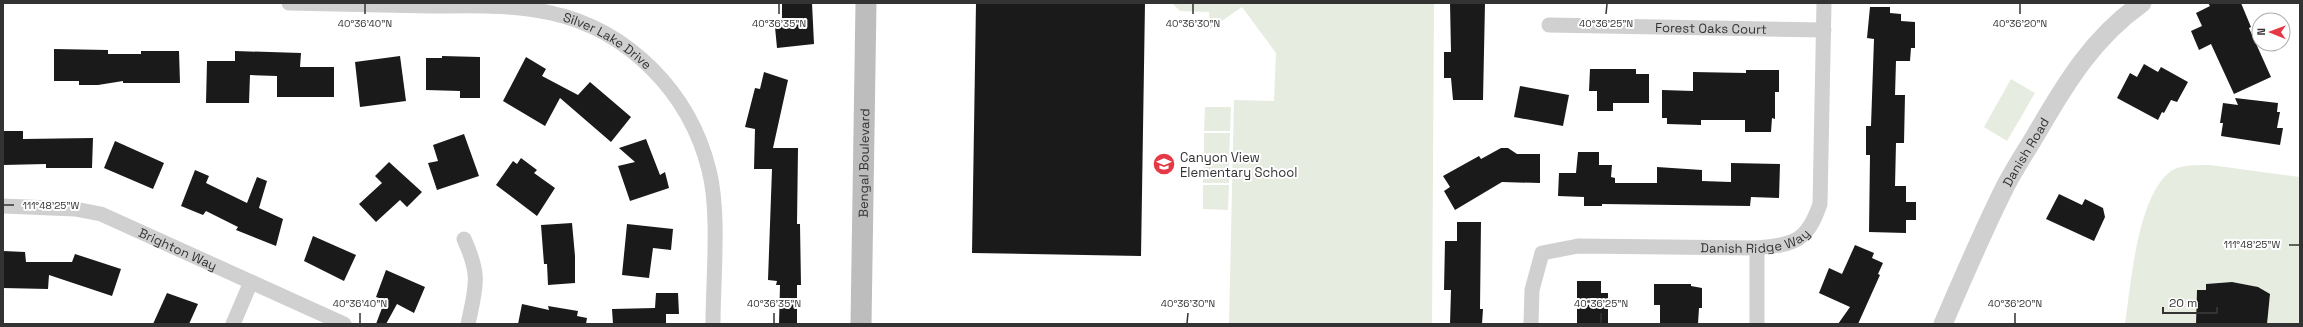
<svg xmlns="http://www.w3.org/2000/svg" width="2303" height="327" viewBox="0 0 2303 327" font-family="'Space Grotesk',sans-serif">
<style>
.green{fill:#e6ecdf}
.building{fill:#1a1a1a}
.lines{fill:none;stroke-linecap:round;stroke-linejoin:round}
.minor{stroke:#d0d0d0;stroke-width:15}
.tertiary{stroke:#d0d0d0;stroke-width:19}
.secondary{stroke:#bdbdbd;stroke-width:21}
.ticks{fill:none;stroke:#333;stroke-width:1.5}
.labels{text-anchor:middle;stroke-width:4;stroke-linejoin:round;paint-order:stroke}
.street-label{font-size:13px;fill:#333;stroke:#fff}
.poi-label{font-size:13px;fill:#333;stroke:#fff;text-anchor:start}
.ticks-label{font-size:10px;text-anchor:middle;fill:#333;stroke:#fff;stroke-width:4;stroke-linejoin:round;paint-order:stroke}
</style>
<rect width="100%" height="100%" fill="#fff"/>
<!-- green -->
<g class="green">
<polygon points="1172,3 1434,3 1432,324 1229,324 1234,100 1274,101 1276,53 1242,7 1210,29 1209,12 1180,11"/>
<polygon points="2011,79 2035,93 2007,141 1984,127"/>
<polygon points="1205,107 1231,107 1230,131 1204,131"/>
<polygon points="1204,133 1230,133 1229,158 1204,157"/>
<polygon points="1204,159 1229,159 1229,183 1203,183"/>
<path d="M2210,165L2300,177V324H2267L2270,294L2258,291V287L2232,282L2206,284V290H2197L2196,324H2125C2131,285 2137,196 2171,171C2182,164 2198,165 2210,165Z"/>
<polygon points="1203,185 1229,185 1228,210 1203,209"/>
</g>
<!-- building -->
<g class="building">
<polygon points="782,3 812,3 814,44 777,48 775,27 782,26"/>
<polygon points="976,3 1145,3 1141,256 972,253"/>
<polygon points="1450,3 1485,3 1483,100 1453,100 1451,78 1444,78 1444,52 1451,52"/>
<polygon points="2208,3 2241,3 2251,27 2249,28 2271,77 2234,94 2211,44 2199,50 2191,31 2202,26 2196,13 2210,6"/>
<polygon points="1870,7 1890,7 1890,13 1901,14 1901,21 1915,22 1915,48 1911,48 1910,61 1896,61 1895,95 1905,95 1904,143 1896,143 1895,186 1906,186 1906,202 1916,202 1916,220 1906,220 1906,233 1869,232 1870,155 1866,155 1866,126 1871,126 1874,39 1867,38"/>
<polygon points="54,49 108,50 108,54 141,54 141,51 179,51 180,83 123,83 123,81 98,85 79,85 79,81 54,81"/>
<polygon points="235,51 301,53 300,67 334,67 334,97 277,97 277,76 250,75 249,103 206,103 207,61 235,61"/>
<polygon points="400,56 406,101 360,107 355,62"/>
<polygon points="442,56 480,57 480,98 460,98 460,91 426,90 426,58 442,58"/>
<polygon points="526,57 546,69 542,76 578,95 590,82 631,117 611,142 560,98 545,126 503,101"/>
<polygon points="2144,64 2158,72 2161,67 2188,82 2177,102 2171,100 2164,113 2162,112 2158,120 2117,98 2130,73 2137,77"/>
<polygon points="1590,69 1636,69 1636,74 1649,74 1649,103 1613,103 1613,111 1597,111 1597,91 1589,91"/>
<polygon points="1746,70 1779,70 1779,92 1775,92 1775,119 1772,118 1771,132 1745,132 1745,120 1701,120 1701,125 1667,124 1667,118 1662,118 1662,90 1693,91 1693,72 1746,73"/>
<polygon points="764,72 788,80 773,148 798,148 797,224 800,224 801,285 797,285 797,324 779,324 780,285 776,285 777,281 768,280 772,169 754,169 755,129 745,127 755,88 760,89"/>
<polygon points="1520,86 1569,95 1563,126 1514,117"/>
<polygon points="2235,98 2278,103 2277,112 2280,112 2277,128 2283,128 2280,145 2221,136 2223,123 2220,123 2223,103 2238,105"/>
<polygon points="3,131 23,131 23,139 93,138 92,168 46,168 46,164 3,165"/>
<polygon points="464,134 479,176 437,190 428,163 438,161 433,145"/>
<polygon points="646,139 660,175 665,172 669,188 630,201 618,166 635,162 619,148"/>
<polygon points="115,141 164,163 153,189 104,168"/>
<polygon points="1501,148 1508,148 1517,154 1540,154 1540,183 1502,182 1455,210 1444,191 1450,187 1443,176 1479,156 1481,159"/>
<polygon points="1578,152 1599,152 1599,165 1612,165 1611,177 1615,178 1615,183 1657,183 1657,167 1702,170 1702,181 1731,182 1731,163 1780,164 1779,198 1751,197 1750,206 1602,204 1602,206 1584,206 1584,197 1558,196 1559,173 1576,173"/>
<polygon points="521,158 537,170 534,173 555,188 537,216 496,185 513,161 517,164"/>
<polygon points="389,162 422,192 407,207 400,200 376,222 359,204 382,183 375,176"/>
<polygon points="195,170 209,176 206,183 247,203 257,177 267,181 259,208 283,219 276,246 236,230 238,227 206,211 203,215 181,206"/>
<polygon points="2059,194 2082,205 2085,199 2103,208 2105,217 2094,241 2046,219"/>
<polygon points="1457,222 1481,222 1480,309 1483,309 1482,324 1450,324 1451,290 1444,290 1445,241 1457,241"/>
<polygon points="572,223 575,256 575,283 548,285 547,264 544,264 541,225"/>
<polygon points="627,224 673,229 671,250 653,248 649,278 622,275"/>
<polygon points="313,236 356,255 344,281 304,261"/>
<polygon points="1855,245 1874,253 1872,258 1883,263 1878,274 1880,275 1858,324 1838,324 1850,307 1819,293 1829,268 1842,274"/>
<polygon points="3,251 25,252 26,262 72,262 75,254 121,269 112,296 49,275 48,289 3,288"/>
<polygon points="386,270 425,287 414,313 397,304 386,324 376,324 385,300 376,297"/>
<polygon points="1577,281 1601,281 1601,293 1608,293 1608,324 1577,324"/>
<polygon points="2232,282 2258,287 2270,294 2267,324 2196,324 2197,290 2206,290 2206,284"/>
<polygon points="1654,284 1691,284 1691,286 1702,288 1702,308 1699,308 1698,324 1660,324 1660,305 1654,305"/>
<polygon points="167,293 198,304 189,324 153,324"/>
<polygon points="656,293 678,293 679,314 666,314 666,324 613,324 612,309 655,308"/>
<polygon points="522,304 549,310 548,306 578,311 577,316 587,318 586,324 518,324"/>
</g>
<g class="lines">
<!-- minor -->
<g class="minor">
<path id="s1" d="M289,3C336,4 383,5 430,6C470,6 511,4 551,13C629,30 690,93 709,170C720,213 713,279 713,324"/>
<path id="s2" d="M1549,25L1824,30"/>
<path id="s3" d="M3,206L75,209L101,214L344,324"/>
<path d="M464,239C481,276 476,286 468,324"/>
<polyline points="233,324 251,282"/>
<path id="s4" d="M1531,324L1532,290L1542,253L1578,246L1757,248C1795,244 1807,242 1820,204L1824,3"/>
<polyline points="1757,324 1757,248"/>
</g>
<!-- tertiary -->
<path class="tertiary" id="s5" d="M1943,324C1963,278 1982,233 2004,189C2014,169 2027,150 2038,131C2067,81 2094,37 2142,3"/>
<!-- secondary -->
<path class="secondary" id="s6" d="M861,324L866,3"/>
</g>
<!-- ticks -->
<path class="ticks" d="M365,14V4M779,14V4M1193,14V4M1606,14L1607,4M2020,14V4M4,205H14M2289,245H2299M360,323V313M774,323V313M1187,323L1188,313M1601,323V313M2015,323V313"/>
<!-- icons -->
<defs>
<g id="school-disc" transform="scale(1.15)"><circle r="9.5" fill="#e63946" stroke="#fff"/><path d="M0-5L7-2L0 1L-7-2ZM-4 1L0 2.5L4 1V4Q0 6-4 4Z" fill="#fff"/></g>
</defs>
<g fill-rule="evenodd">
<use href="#school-disc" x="1164" y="164"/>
</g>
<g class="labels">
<!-- street labels -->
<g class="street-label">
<text dy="5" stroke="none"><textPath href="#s2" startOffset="162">Forest Oaks Court</textPath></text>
<text dy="5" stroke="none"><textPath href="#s1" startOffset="326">Silver Lake Drive</textPath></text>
<text dy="5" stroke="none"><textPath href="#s5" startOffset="191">Danish Road</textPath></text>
<text dy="5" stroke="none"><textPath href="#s6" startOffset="161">Bengal Boulevard</textPath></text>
<text dy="5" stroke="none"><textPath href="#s4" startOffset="287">Danish Ridge Way</textPath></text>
<text dy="5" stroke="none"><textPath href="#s3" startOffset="183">Brighton Way</textPath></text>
</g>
<!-- poi labels -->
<g class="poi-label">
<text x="1180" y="162">Canyon View<tspan x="1180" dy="15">Elementary School</tspan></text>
</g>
</g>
<g class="ticks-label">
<text x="365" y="27">40°36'40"N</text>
<text x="779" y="27">40°36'35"N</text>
<text x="1193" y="27">40°36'30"N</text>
<text x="1606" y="27">40°36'25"N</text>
<text x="2020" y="27">40°36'20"N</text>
<text x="51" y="209">111°48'25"W</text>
<text x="2252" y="248">111°48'25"W</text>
<text x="360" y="307">40°36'40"N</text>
<text x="774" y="307">40°36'35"N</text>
<text x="1188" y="307">40°36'30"N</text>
<text x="1601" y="307">40°36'25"N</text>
<text x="2015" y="307">40°36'20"N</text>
</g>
<!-- border -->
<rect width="2303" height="327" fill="none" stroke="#333333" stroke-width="8"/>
<!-- north arrow -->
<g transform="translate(2271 32) rotate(271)"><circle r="19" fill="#ffffff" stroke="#adadad"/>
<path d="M0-3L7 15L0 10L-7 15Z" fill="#e63946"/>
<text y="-6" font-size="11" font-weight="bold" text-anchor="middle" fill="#333333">N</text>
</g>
<!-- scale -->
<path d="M2163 307v6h54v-6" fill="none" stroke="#333333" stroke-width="2"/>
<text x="2169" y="307" font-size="12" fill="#333333" stroke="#ffffff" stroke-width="3" paint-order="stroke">20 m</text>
</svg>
